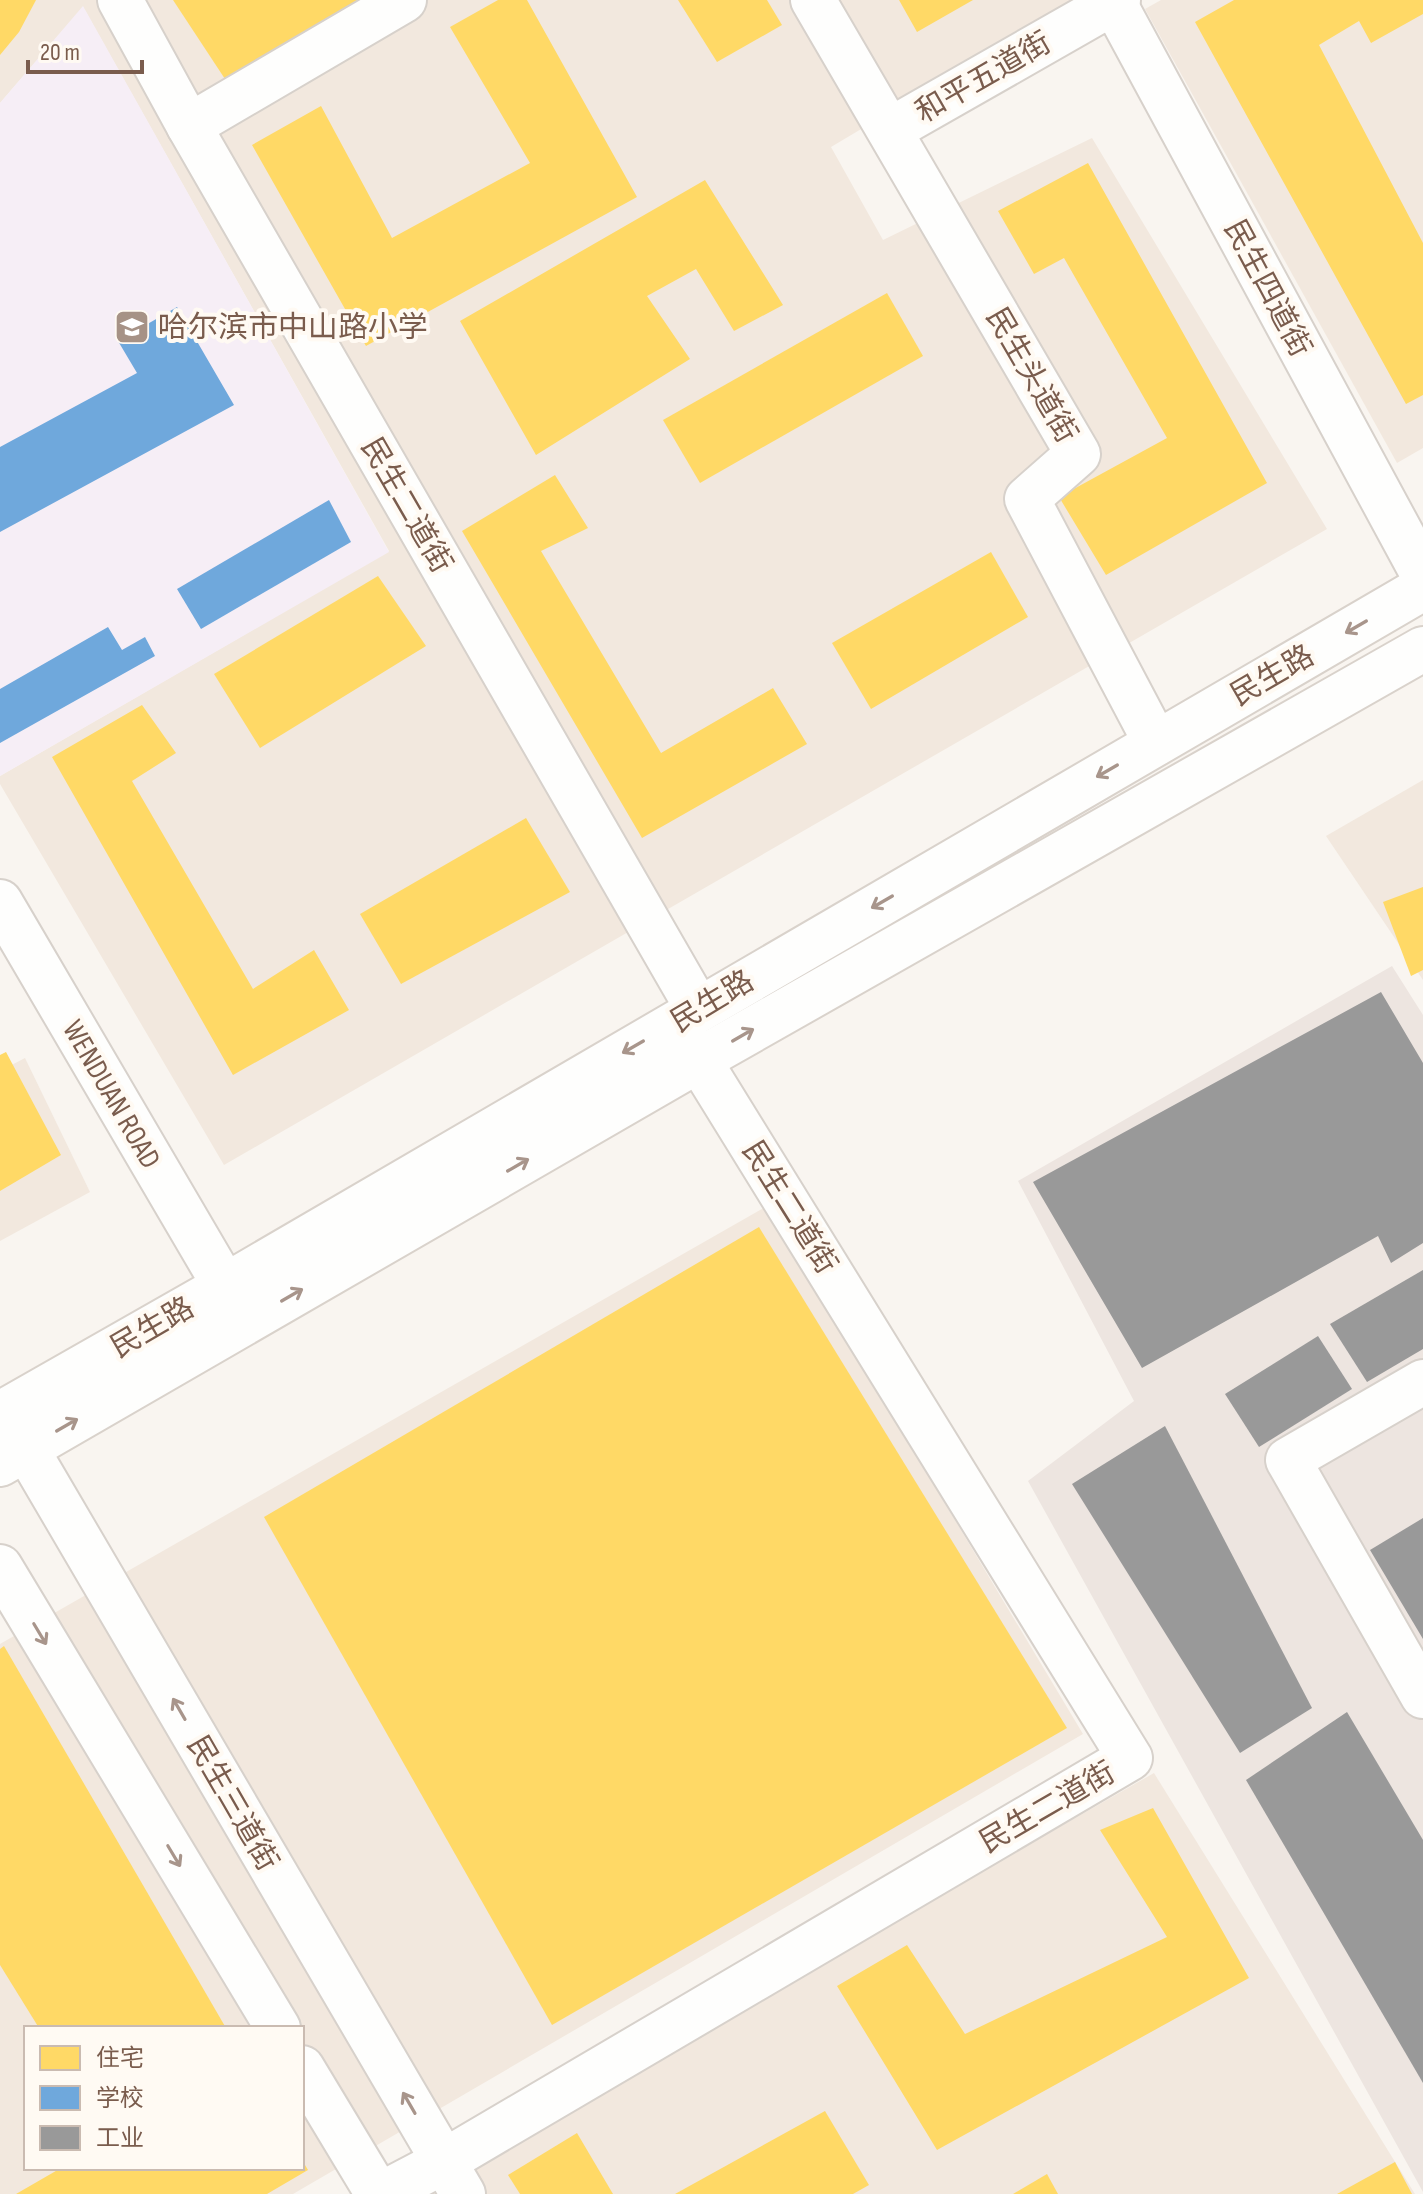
<svg xmlns="http://www.w3.org/2000/svg" width="1423" height="2194" viewBox="0 0 1423 2194" font-family="'Sofia Sans Condensed','Noto Sans SC',sans-serif">
<style>
.residential{fill:#f2e8de;fill-rule:evenodd}
.industrial{fill:#ede5e0}
.education{fill:#f6eef6}
.homes{fill:#ffd966}
.schools{fill:#6fa8dc}
.industry{fill:#999}
.lines{fill:none;stroke-linecap:round;stroke-linejoin:round}
.minor-casing{stroke:#d7d1cb;stroke-width:48}
.tertiary-casing{stroke:#d7d1cb;stroke-width:48}
.secondary-casing{stroke:#d9d2cb;stroke-width:48}
.minor{stroke:#fefefd;stroke-width:44}
.tertiary{stroke:#fefefd;stroke-width:44}
.secondary{stroke:#fefefd;stroke-width:44}
.oneway{stroke:#a8958b}
.labels{text-anchor:middle;stroke-width:8;stroke-linejoin:round;paint-order:stroke}
.street-label{font-size:30px;fill:#7a5c4d;stroke:#fffaf3}
.poi-label{font-size:30px;fill:#7a5c4d;stroke:#fffaf3;text-anchor:start}
</style>
<rect width="100%" height="100%" fill="#f9f5f0"/>
<!-- residential -->
<g class="residential">
<polygon points="0,0 1078,0 831,147 883,240 1092,138 1327,529 224,1165 0,784 0,776 389,551 83,7 0,103"/>
<polygon points="1161,0 1423,0 1423,448 1397,463 1145,9"/>
<polygon points="1423,780 1423,980 1326,836"/>
<polygon points="25,1058 90,1192 0,1241 0,1071"/>
<path d="M767,1206L1083,1734L293,2194H0V1644ZM26,2028H302V2168H26Z"/>
<polygon points="1154,1773 1415,2194 417,2194"/>
</g>
<!-- industrial -->
<polygon class="industrial" points="1392,966 1423,1015 1423,2192 1028,1481 1134,1401 1018,1181"/>
<!-- education -->
<polygon class="education" points="83,6 389,552 0,776 0,103"/>
<!-- homes -->
<g class="homes">
<polygon points="0,0 36,0 19,32 0,55"/>
<polygon points="173,0 368,0 225,79"/>
<polygon points="498,0 527,0 637,197 366,346 252,145 321,106 392,238 530,163 450,27"/>
<polygon points="678,0 767,0 782,25 717,62"/>
<polygon points="899,0 973,0 917,32"/>
<polygon points="1234,0 1423,0 1423,14 1371,43 1359,21 1319,45 1423,243 1423,395 1406,404 1195,22"/>
<polygon points="1088,163 1267,483 1106,575 1059,497 1167,438 1064,258 1034,274 998,211"/>
<polygon points="705,180 783,305 734,331 696,269 647,296 690,359 536,455 460,321"/>
<polygon points="887,293 923,356 700,483 663,420"/>
<polygon points="555,475 588,528 541,551 661,753 773,688 807,744 642,838 462,531"/>
<polygon points="991,552 1028,617 871,709 832,643"/>
<polygon points="378,576 426,646 260,748 214,674"/>
<polygon points="142,705 176,753 132,781 253,989 314,950 349,1010 233,1075 52,757"/>
<polygon points="526,818 570,892 401,984 360,914"/>
<polygon points="1423,887 1423,970 1411,976 1383,902"/>
<polygon points="6,1052 61,1155 0,1191 0,1055"/>
<polygon points="759,1227 1067,1728 552,2025 264,1517"/>
<polygon points="4,1646 226,2028 39,2028 0,1965 0,1649"/>
<polygon points="1153,1808 1249,1978 937,2150 837,1986 907,1945 965,2034 1167,1937 1100,1830"/>
<polygon points="825,2111 869,2185 853,2194 675,2194"/>
<polygon points="577,2133 613,2194 520,2194 508,2175"/>
<polygon points="302,2160 308,2170 267,2194 16,2194 61,2168 302,2168"/>
<polygon points="1395,2162 1412,2194 1337,2194"/>
<polygon points="1047,2174 1058,2194 1013,2194"/>
</g>
<!-- schools -->
<g class="schools">
<polygon points="177,307 234,405 0,532 0,447 137,373 118,341"/>
<polygon points="329,500 351,542 201,629 177,589"/>
<polygon points="108,627 122,650 145,637 155,656 0,743 0,689"/>
</g>
<!-- industry -->
<g class="industry">
<polygon points="1381,992 1423,1063 1423,1243 1391,1263 1378,1236 1142,1368 1033,1182"/>
<polygon points="1423,1270 1423,1349 1367,1382 1330,1324"/>
<polygon points="1318,1336 1352,1389 1259,1447 1225,1394"/>
<polygon points="1165,1426 1312,1708 1240,1753 1072,1484"/>
<polygon points="1423,1518 1423,1639 1370,1550"/>
<polygon points="1347,1712 1423,1840 1423,2083 1246,1780"/>
</g>
<g class="lines">
<!-- minor casing -->
<g class="minor-casing">
<g id="minor">
<polyline points="813,0 1078,454 1027,499 1156,743"/>
<polyline points="1114,3 1423,574"/>
<polyline points="189,126 404,0"/>
<polyline points="890,130 1118,0"/>
<polyline points="1423,1382 1288,1460 1423,1696"/>
<polyline points="382,2194 443,2162 1130,1758 679,1028"/>
</g>
</g>
<!-- tertiary casing -->
<g class="tertiary-casing">
<g id="tertiary">
<polyline points="120,0 189,126 698,1009"/>
<polyline points="0,902 225,1286"/>
<polyline points="7,1416 463,2194"/>
<polyline points="0,1567 278,2028"/>
<polyline points="302,2068 378,2194"/>
</g>
</g>
<!-- secondary casing -->
<g class="secondary-casing">
<g id="secondary">
<polyline points="0,1414 225,1286 1423,588"/>
<polyline points="0,1464 699,1060 1423,649"/>
</g>
</g>
<!-- minor -->
<use href="#minor" class="minor"/>
<!-- tertiary -->
<use href="#tertiary" class="tertiary"/>
<!-- secondary -->
<use href="#secondary" class="secondary"/>
</g>
<!-- one-way arrows -->
<defs><path id="oneway-shaft" d="M-6 0H5M1.5-3L5.5 0L1.5 3" fill="none" stroke-width="1.6" stroke-linecap="round" stroke-linejoin="round" transform="scale(2)"/></defs>
<g class="oneway">
<use href="#oneway-shaft" transform="translate(1356 627) rotate(150)"/>
<use href="#oneway-shaft" transform="translate(1107 771) rotate(150)"/>
<use href="#oneway-shaft" transform="translate(882 902) rotate(150)"/>
<use href="#oneway-shaft" transform="translate(743 1035) rotate(-30)"/>
<use href="#oneway-shaft" transform="translate(633 1047) rotate(150)"/>
<use href="#oneway-shaft" transform="translate(518 1165) rotate(-30)"/>
<use href="#oneway-shaft" transform="translate(292 1295) rotate(-30)"/>
<use href="#oneway-shaft" transform="translate(67 1425) rotate(-30)"/>
<use href="#oneway-shaft" transform="translate(40 1634) rotate(59)"/>
<use href="#oneway-shaft" transform="translate(179 1709) rotate(-120)"/>
<use href="#oneway-shaft" transform="translate(174 1856) rotate(59)"/>
<use href="#oneway-shaft" transform="translate(409 2103) rotate(-120)"/>
</g>
<!-- icons -->
<defs>
<g id="school-square" transform="scale(1.8)"><rect x="-9" y="-9" width="18" height="18" rx="4" fill="#a69286" stroke="#fffaf3"/><path d="M0-5L7-2L0 1L-7-2ZM-4 1L0 2.5L4 1V4Q0 6-4 4Z" fill="#fff"/></g>
</defs>
<g fill-rule="evenodd">
<use href="#school-square" x="132" y="327"/>
</g>
<g class="labels">
<!-- street labels -->
<g class="street-label">
<text transform="translate(983 77) rotate(-30)" y="10">和平五道街</text>
<text transform="translate(1268 288) rotate(62)" y="10">民生四道街</text>
<text transform="translate(1032 375) rotate(60)" y="10">民生头道街</text>
<text transform="translate(407 505) rotate(60)" y="10">民生二道街</text>
<text transform="translate(1272 675) rotate(-30)" y="10">民生路</text>
<text transform="translate(712 1001) rotate(-31)" y="10">民生路</text>
<text transform="translate(112 1094) rotate(60)" y="10">WENDUAN ROAD</text>
<text transform="translate(790 1207) rotate(58)" y="10">民生二道街</text>
<text transform="translate(152 1327) rotate(-30)" y="10">民生路</text>
<text transform="translate(233 1803) rotate(60)" y="10">民生三道街</text>
<text transform="translate(1047 1807) rotate(-30)" y="10">民生二道街</text>
</g>
<!-- poi labels -->
<g class="poi-label">
<text x="158" y="337">哈尔滨市中山路小学</text>
</g>
</g>
<!-- legend -->
<rect x="24" y="2026" width="280" height="144" fill="#fffaf3" stroke="#cabbb1" stroke-width="2"/>
<rect x="40" y="2046" width="40" height="24" fill="#ffd966" stroke="#cabbb1" stroke-width="2"/>
<text x="96" y="2066" font-size="24" fill="#7a5c4d">住宅</text>
<rect x="40" y="2086" width="40" height="24" fill="#6fa8dc" stroke="#cabbb1" stroke-width="2"/>
<text x="96" y="2106" font-size="24" fill="#7a5c4d">学校</text>
<rect x="40" y="2126" width="40" height="24" fill="#999999" stroke="#cabbb1" stroke-width="2"/>
<text x="96" y="2146" font-size="24" fill="#7a5c4d">工业</text>
<!-- scale -->
<path d="M28 60v12h114v-12" fill="none" stroke="#7a5c4d" stroke-width="4"/>
<text x="40" y="60" font-size="24" fill="#7a5c4d" stroke="#fffaf3" stroke-width="6" paint-order="stroke">20 m</text>
</svg>
